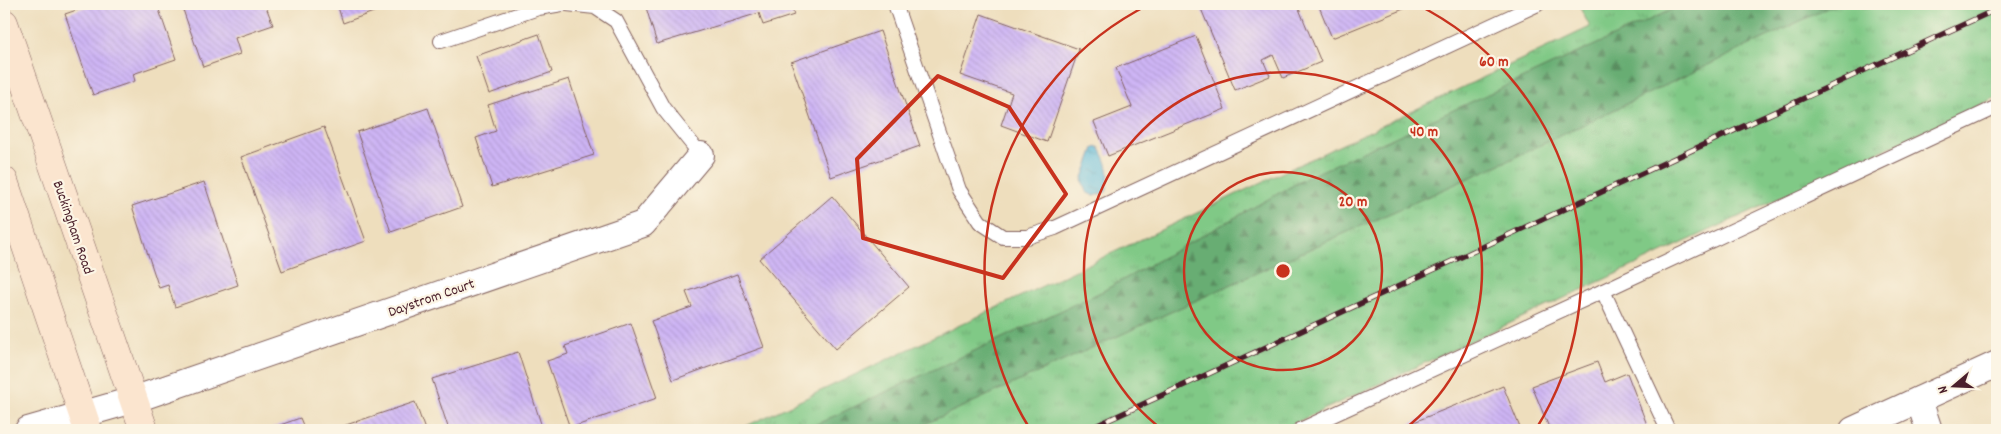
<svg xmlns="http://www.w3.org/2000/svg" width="2001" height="434" viewBox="0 0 2001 434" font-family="Dekko,sans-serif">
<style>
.grass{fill:url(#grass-tufts);stroke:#657458}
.forest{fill:url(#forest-firs);stroke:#59664f}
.water{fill:url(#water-ripples);stroke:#526c82}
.building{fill:url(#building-back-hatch)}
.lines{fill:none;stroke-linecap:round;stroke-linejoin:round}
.lane-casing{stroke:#83625e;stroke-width:16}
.street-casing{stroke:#83625e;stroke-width:28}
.secondary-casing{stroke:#83625e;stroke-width:29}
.lane{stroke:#fff;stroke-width:14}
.street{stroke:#fff;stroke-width:26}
.secondary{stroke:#fbe5cf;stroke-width:28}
.rail-casing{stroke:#4a1f2b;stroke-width:5.5}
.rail{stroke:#fcf5e5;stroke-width:4;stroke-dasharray:11;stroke-linecap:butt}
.marked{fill:none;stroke:#c8321e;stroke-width:4;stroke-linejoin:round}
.ring{fill:none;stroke:#c8321e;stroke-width:2.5}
.labels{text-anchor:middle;stroke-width:4.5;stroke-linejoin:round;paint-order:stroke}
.street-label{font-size:15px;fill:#4a1f2b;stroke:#fcf5e5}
.centre{fill:#c8321e;stroke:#fcf5e5;stroke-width:2.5}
.ring-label{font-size:15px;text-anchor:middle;font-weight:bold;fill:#c8321e;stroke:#fcf5e5;stroke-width:4.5;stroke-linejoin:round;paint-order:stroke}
</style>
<defs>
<pattern id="grass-tufts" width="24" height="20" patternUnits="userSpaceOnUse" patternTransform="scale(1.25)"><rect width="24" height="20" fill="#80c986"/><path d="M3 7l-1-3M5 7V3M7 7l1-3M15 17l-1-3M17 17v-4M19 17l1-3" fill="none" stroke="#70ac74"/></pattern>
<pattern id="forest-firs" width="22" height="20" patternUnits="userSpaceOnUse" patternTransform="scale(1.25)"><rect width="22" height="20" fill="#68ad73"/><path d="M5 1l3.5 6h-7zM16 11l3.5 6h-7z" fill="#588c5f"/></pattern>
<pattern id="water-ripples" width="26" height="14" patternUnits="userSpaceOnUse" patternTransform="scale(1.25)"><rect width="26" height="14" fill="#5ab8d8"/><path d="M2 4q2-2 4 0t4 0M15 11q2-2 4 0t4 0" fill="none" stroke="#4c95af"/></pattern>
<pattern id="building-back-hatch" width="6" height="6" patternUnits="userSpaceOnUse" patternTransform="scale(1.25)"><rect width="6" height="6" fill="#ceb5f5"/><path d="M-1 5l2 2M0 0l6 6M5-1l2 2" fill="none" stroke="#b29bd2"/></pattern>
</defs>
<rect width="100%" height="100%" fill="#fcf5e5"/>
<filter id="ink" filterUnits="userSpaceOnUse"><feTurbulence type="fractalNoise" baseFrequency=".02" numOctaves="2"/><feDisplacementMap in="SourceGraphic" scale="10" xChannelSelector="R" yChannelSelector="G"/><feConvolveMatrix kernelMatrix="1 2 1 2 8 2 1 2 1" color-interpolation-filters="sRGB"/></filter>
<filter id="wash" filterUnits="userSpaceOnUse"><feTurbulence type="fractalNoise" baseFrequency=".0096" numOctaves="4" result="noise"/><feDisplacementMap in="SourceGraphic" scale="20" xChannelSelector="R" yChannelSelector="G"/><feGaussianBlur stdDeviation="1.12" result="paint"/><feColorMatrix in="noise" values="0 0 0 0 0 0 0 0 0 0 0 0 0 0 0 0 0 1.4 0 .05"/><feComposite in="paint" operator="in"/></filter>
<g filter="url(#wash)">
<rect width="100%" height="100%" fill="#eedebd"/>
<!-- grass -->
<polygon class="grass" points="1578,4 1997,4 1997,97 1280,430 738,430 1590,27"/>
<!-- forest -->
<polygon class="forest" points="1684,4 1836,4 1505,162 1276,264 912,430 804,430 1101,292 1308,177"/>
<!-- water -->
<path class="water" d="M1099,147C1109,163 1111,174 1106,192L1094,196L1086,192L1082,180L1094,148Z"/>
<g id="blocks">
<!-- building -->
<g class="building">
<polygon points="94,4 157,4 176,59 133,74 135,81 93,95 65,14"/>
<polygon points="181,4 265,4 273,25 235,38 240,54 203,67"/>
<polygon points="337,4 377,4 379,10 343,23"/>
<polygon points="645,4 791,4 794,15 763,25 759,13 657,44"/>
<polygon points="1199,4 1297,4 1321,62 1283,78 1273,55 1263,60 1270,76 1235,90"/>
<polygon points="1318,4 1410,4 1411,6 1332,38"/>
<polygon points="981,14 1079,49 1047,142 1001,125 1012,93 960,75"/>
<polygon points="880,31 920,146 831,177 791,62"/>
<polygon points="539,34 552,72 489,94 476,56"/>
<polygon points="1196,36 1225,109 1108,156 1094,122 1132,107 1116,68"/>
<polygon points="569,79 594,155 492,187 476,138 496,131 488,105"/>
<polygon points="428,108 462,207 391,232 357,132"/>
<polygon points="324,127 366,241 282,271 241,157"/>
<polygon points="204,182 238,285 175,307 168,285 159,288 132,206"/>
<polygon points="832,196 909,287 836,349 759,259"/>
<polygon points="737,274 764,347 673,380 651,321 692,307 686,292"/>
<polygon points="631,323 657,398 570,428 547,361 568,354 565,346"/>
<polygon points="518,352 543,430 449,430 432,379"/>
<polygon points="1597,362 1605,382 1627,373 1649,430 1550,430 1532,386"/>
<polygon points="1503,386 1521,430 1411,430 1409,424"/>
<polygon points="415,402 425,430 345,430 343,426"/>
<polygon points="300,418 305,430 266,430"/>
</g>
</g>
</g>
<g filter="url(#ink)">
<use href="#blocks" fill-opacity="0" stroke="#83625e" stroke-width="1"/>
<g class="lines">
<!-- lane casing -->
<g class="lane-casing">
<g id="lane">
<polyline points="567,4 595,7 616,21 663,108 701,155"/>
<polyline points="895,4 959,190 980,222 1003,237 1027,237 1055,228 1538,4"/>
<polyline points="441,41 538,8 562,4"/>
<polyline points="1603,291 1997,107"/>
<polyline points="1300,430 1603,291 1668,430"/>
</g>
</g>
<!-- street casing -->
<g class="street-casing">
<g id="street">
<polyline points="1919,400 1929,430"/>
<polyline points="28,430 133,400 643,224 701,155"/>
<polyline points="1853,430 1997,364"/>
</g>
</g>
<!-- secondary casing -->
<g class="secondary-casing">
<g id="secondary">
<polyline points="4,23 144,430"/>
<polyline points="4,181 88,430"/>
</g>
</g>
<!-- lane -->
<use href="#lane" class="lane"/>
<!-- street -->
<use href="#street" class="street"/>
<!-- secondary -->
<use href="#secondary" class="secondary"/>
<!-- rail casing -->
<g class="rail-casing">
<polyline id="rail" points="1087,430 1997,9"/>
</g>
<!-- rail -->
<use href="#rail" class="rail"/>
</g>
</g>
<!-- marked area -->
<path class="marked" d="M938,76L1009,107L1066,194L1003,278L863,238L857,159Z"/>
<!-- distance rings -->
<g class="ring">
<circle cx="1283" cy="271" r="99"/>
<path d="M1163 430A199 199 0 1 1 1403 430"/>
<path d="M1030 429A298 298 0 0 1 1150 4M1416 4A298 298 0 0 1 1536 429"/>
</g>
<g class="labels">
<!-- street labels -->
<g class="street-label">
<text transform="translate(74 227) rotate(71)" y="5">Buckingham Road</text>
<text transform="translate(431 297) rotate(-19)" y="5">Daystrom Court</text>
</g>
</g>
<circle cx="1283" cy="271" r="8" class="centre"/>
<g class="ring-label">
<text x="1494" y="66">60 m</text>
<text x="1424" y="136">40 m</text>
<text x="1353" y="206">20 m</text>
</g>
<!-- margin -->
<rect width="2001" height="434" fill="none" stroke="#fcf5e5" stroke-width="20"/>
<!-- north arrow -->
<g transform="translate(1954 386) rotate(251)" stroke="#fcf5e5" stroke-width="4" paint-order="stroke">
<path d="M0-4L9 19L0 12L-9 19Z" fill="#4a1f2b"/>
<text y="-8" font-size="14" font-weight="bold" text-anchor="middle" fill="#4a1f2b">N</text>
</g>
</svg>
